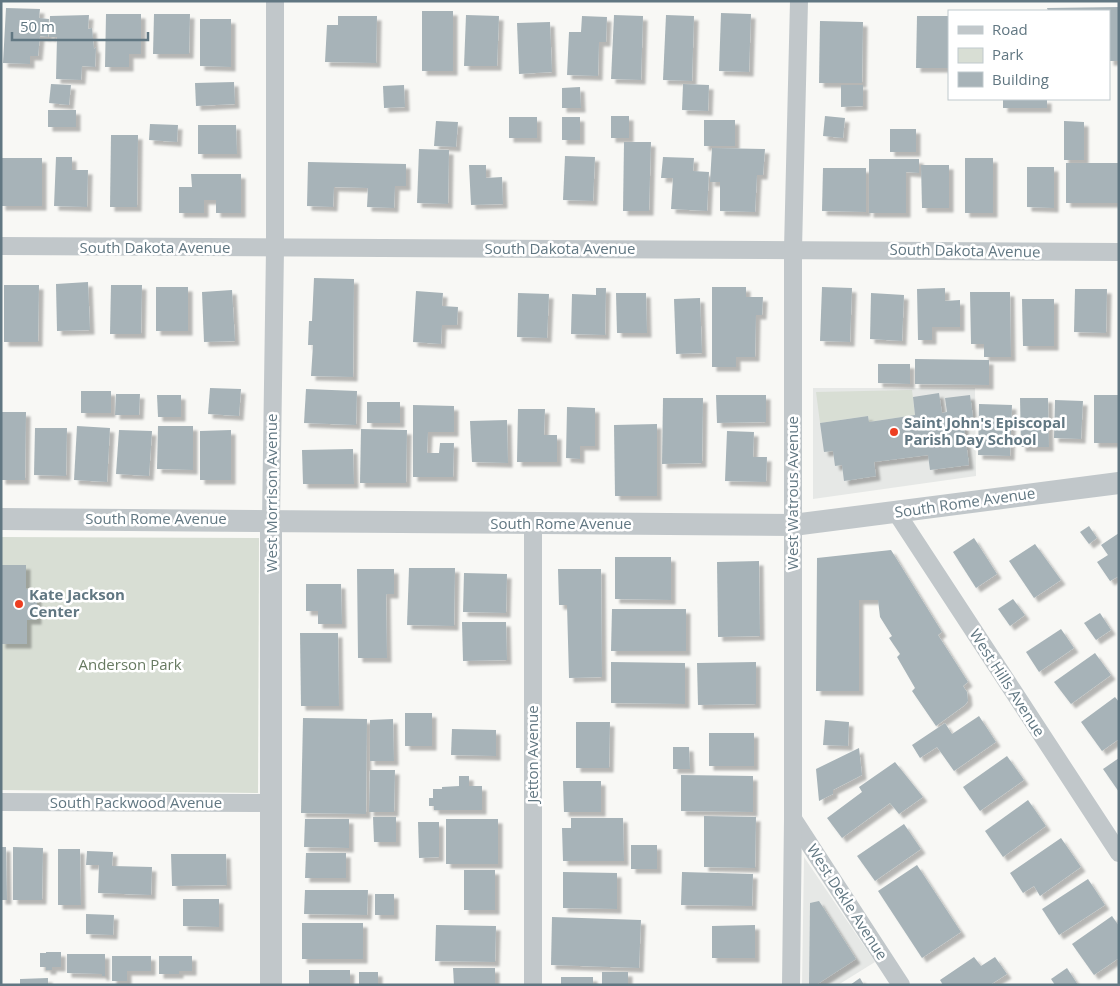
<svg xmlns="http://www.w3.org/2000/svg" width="1120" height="986" viewBox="0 0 1120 986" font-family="'Open Sans',sans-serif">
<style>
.built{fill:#e6e8e6}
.green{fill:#d8ded4}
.building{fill:#a7b3b8;filter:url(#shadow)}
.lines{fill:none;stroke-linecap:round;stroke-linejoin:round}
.minor{stroke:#c1c7ca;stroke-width:18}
.tertiary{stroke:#c1c7ca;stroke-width:22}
.poi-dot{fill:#ed3e21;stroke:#fff;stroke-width:2}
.labels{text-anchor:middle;stroke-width:5;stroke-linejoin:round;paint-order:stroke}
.street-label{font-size:15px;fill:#617782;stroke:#fff}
.poi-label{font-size:15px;font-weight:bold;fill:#617782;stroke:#fff;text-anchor:start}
.park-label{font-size:15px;fill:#677a61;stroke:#fff}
</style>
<defs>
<filter id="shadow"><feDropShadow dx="4.5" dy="4.5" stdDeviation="1" flood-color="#0004"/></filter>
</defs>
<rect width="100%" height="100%" fill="#f8f8f5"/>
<!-- built -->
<g class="built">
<polygon points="813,388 975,388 976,476 813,499"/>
<polygon points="804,857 875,962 838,985 802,985"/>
</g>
<!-- green -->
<g class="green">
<polygon points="912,390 915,415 869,422 868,416 820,423 816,392"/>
<polygon points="1,537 259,538 258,793 1,790"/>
</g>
<!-- building -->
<g class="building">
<polygon points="1119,7 1119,61 1109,61 1109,11 1048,11 1047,8"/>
<polygon points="6,8 40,9 39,18 49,19 48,37 40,36 38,56 30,56 30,64 3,63"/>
<rect x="422" y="11" width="31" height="60"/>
<polygon points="721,13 751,14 749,72 719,71"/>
<polygon points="106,14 141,14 141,54 129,54 129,67 105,67"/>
<polygon points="154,14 190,14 189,54 153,54"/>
<polygon points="89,15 88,29 92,28 94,49 96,47 95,67 82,66 81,80 56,79 57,37 49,37 50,16"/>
<polygon points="466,15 499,16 497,66 464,66"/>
<polygon points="614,15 643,16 641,80 611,79"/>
<polygon points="666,15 694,16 692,81 663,80"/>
<polygon points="338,16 377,16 376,63 325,62 327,25 338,25"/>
<polygon points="582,16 607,17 606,42 599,42 598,76 567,75 569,32 581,32"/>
<polygon points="917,16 949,16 949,68 916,68"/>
<polygon points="200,19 231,19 231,67 200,66"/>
<polygon points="820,21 863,22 862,83 819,83"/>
<polygon points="550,22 552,72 519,74 517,23"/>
<polygon points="234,82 235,104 196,106 195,83"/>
<polygon points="51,84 71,85 69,105 49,103"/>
<polygon points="683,84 709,85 708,111 682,110"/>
<polygon points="404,85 405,107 384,108 383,86"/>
<polygon points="841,85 863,85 863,106 841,107"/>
<polygon points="580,87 581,108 562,108 562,88"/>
<rect x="1003" y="99" width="44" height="9"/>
<rect x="48" y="110" width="28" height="17"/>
<rect x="611" y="116" width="18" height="22"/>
<polygon points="825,116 845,118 843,138 823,136"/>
<rect x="509" y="117" width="28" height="21"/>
<rect x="562" y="117" width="18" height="23"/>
<rect x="704" y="120" width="31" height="26"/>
<polygon points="436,121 458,122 456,147 434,146"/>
<polygon points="1064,121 1084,122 1084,160 1064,160"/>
<polygon points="150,124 178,125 177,142 149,140"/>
<polygon points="198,125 236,125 237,154 198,154"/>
<rect x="890" y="129" width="26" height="23"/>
<polygon points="111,135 138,135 137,207 110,207"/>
<polygon points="624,142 651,142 649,211 623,211"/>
<polygon points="712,148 765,149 763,175 757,175 755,212 720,211 720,182 710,182"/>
<polygon points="419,149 449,150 448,204 417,203"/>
<polygon points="565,156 595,157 593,201 563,200"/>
<polygon points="56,157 72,157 72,170 88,170 87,207 54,206"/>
<polygon points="663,157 694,158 693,171 709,172 707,211 671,209 673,178 661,178"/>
<rect x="1" y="158" width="41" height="48"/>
<rect x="965" y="158" width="28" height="55"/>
<polygon points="869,159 919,159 919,173 906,172 906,213 869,213"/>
<polygon points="308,162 406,164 406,186 395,186 394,208 367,207 368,188 334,187 333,207 307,206"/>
<rect x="1066" y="163" width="53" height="40"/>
<polygon points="469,165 486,165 486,178 502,177 503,204 471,205"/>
<polygon points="921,165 949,165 949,208 922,208"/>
<polygon points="1027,167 1054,167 1054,208 1027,207"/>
<polygon points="823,168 866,168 866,212 822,211"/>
<polygon points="191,174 241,174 241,213 216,213 216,200 204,200 204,213 179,213 179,187 192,187"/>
<polygon points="314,278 354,279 353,377 311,376 313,345 308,345 309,321 312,321"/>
<polygon points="88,282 90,330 57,331 56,284"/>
<polygon points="4,285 39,285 38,342 4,342"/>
<polygon points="111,285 142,285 141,334 110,334"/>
<rect x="156" y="287" width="32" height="44"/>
<polygon points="712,287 746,287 746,297 763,297 762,315 756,315 755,357 736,357 736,367 712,367"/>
<polygon points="822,287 852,288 850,342 820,341"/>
<polygon points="596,288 606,288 605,335 571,334 572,294 596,295"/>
<polygon points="945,288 945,301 960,300 960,327 932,327 932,340 918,340 917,289"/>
<polygon points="1075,289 1107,289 1106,333 1074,332"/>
<polygon points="232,290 235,341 204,342 202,292"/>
<polygon points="416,291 443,293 442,306 458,307 457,325 442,325 441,344 413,342"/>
<polygon points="970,292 1010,292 1011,357 984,357 984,344 971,344"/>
<polygon points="518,293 549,294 547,338 517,337"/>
<polygon points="616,293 646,293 647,333 617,333"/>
<polygon points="871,293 904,295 902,341 870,339"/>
<polygon points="700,298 702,353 676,354 674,299"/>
<polygon points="1022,299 1054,299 1054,346 1023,346"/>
<polygon points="915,359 989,360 989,385 915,384"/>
<polygon points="878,364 910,364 910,384 878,383"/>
<polygon points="210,388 241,389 239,416 208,414"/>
<polygon points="306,389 357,391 356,425 304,423"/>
<rect x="81" y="391" width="30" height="22"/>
<polygon points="939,393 942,413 947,412 945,398 970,395 973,417 963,419 969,465 930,470 928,455 874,462 876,476 844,481 842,465 835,466 833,451 824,452 820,423 868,416 869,422 915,415 913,397"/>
<polygon points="116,394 140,394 139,415 115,415"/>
<polygon points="157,395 181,395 181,417 158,417"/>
<polygon points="716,395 766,395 766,422 717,423"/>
<rect x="1094" y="395" width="25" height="48"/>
<polygon points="663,398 703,398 702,463 662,464"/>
<polygon points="1020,398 1048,398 1049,447 1021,447"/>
<polygon points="1055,400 1083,401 1081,439 1054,438"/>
<rect x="367" y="402" width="33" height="21"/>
<polygon points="979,404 1012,405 1010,456 978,455"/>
<polygon points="413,405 454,406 454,432 428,432 427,453 439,453 440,443 454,443 453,477 413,477"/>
<polygon points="567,407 595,408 595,446 580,446 580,459 566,458"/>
<polygon points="518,409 545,409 544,435 557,435 557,462 517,462"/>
<polygon points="1,412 26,412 25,480 1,480"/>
<polygon points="507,420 508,463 472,462 470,421"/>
<polygon points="657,424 657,496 615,496 614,425"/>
<polygon points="77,426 110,428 107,482 74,480"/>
<polygon points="158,426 193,426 193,470 157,469"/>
<polygon points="35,428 67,428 66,476 34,475"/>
<polygon points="361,429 407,430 406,483 360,483"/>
<polygon points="119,430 152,431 149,476 116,474"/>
<polygon points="231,430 231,480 200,480 200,431"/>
<polygon points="727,431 754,432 753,457 767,457 766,482 725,481"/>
<polygon points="353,449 354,484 303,484 302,450"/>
<polygon points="1089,526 1097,538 1089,544 1080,532"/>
<polygon points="1119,533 1119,576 1110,581 1097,562 1108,555 1101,545"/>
<polygon points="974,538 997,574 976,588 953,552"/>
<polygon points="1035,544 1061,580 1034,598 1009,561"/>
<polygon points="891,550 942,632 938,635 968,682 963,686 967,692 968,701 965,705 936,726 912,691 915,688 897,657 900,654 889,638 892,636 880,617 878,600 859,600 859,691 816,691 817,558"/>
<polygon points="615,557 671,557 671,600 615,599"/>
<polygon points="759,561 760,636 718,637 717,562"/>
<polygon points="1,565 26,565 26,589 37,588 37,620 27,620 27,644 1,644"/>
<polygon points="409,568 455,568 454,626 407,625"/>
<polygon points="357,569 394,569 394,594 386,594 387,658 358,658"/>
<polygon points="558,569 601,569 602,677 569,678 567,605 559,605"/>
<polygon points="464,573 507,574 506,613 463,612"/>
<polygon points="306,584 341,584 342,624 318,624 318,611 306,611"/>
<polygon points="1013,599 1025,615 1010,626 998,609"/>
<polygon points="612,609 686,609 686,651 611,651"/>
<polygon points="1100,613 1111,630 1096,640 1084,623"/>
<polygon points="462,622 506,622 507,660 463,661"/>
<polygon points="1061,629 1074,648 1039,672 1026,652"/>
<polygon points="300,633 338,633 339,706 301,706"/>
<polygon points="1095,653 1111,675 1071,704 1054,682"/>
<polygon points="611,662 685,663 685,704 611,703"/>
<polygon points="756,662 756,704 698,705 697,663"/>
<polygon points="1115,697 1119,702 1119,739 1102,751 1081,722"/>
<rect x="405" y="713" width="27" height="33"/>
<polygon points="979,716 996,742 954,771 937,747 920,758 912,745 945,723 952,734"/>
<polygon points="303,718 367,719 366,814 301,813"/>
<polygon points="393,719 394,761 370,761 370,720"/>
<polygon points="825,720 849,722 848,746 823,745"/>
<polygon points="576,722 610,722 609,768 576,768"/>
<polygon points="452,729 496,730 496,756 451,755"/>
<rect x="709" y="733" width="45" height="33"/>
<polygon points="673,747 689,747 690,769 673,769"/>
<polygon points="859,748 862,775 833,790 833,794 819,801 816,769"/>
<polygon points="1007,756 1024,780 980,811 963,787"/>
<polygon points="1119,758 1119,792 1103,769"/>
<polygon points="895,762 923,797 899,814 890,803 842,838 827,818 862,792 859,787"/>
<polygon points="370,770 395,770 394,812 369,812"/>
<polygon points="681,775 753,776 753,812 681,811"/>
<polygon points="459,776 469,776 469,786 482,786 482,810 434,810 434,806 429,806 429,798 433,798 433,789 442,789 442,787 459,786"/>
<polygon points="563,781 601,781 601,812 564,812"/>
<polygon points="1028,800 1046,826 1003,857 985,831"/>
<polygon points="704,816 756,817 755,868 704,867"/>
<polygon points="373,817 396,817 396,842 374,842"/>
<polygon points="571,818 623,818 624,861 563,861 562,828 571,828"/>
<polygon points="305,819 349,819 349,848 304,847"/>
<rect x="446" y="819" width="52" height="45"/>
<polygon points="418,822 439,822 439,857 419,858"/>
<polygon points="904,824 921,849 875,881 857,856"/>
<polygon points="1061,838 1081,867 1040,896 1034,886 1023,893 1010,873"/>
<rect x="631" y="845" width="26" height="24"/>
<polygon points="1,847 6,847 7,900 1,900"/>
<polygon points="13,847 43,848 42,900 13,900"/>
<polygon points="58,849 80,849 81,905 58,905"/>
<polygon points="87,851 113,852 112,866 152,867 151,895 98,893 99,865 86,865"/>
<polygon points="306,853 346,853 346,878 305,878"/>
<polygon points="171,854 226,854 227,885 172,886"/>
<polygon points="917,865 961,932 922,958 878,891"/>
<rect x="464" y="870" width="31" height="40"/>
<polygon points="563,872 617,873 617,909 563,908"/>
<polygon points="682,872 753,874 752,906 681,905"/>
<polygon points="1088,879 1105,905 1059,935 1042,909"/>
<polygon points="305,890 368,890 367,915 304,914"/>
<rect x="375" y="894" width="19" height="21"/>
<polygon points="183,899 219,899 219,927 183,926"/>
<polygon points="819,901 856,959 816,985 809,985 810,903"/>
<polygon points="86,914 114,915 113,935 86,934"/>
<polygon points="1112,916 1119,926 1119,958 1094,975 1072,944"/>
<polygon points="552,917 641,920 639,968 551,965"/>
<rect x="302" y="923" width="61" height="36"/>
<polygon points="436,925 496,926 495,962 435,961"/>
<polygon points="755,925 755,958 712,958 712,926"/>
<polygon points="46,952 61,952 61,967 52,967 52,970 46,970 46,967 40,967 40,953 46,953"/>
<polygon points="67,954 105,954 105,976 102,976 102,974 67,973"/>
<polygon points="112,956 151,956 151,971 127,971 127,981 112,981"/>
<polygon points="159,956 192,956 192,971 179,971 179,974 159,974"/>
<polygon points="974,957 981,966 995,957 1007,974 990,985 943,985 940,980"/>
<polygon points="453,968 495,968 495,985 454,985"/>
<polygon points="1067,968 1078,985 1055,985 1051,979"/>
<rect x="309" y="970" width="41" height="15"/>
<rect x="359" y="972" width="19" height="13"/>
<rect x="602" y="972" width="26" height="13"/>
<rect x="561" y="977" width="32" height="8"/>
<polygon points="48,978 48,985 20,985 20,979"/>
<polygon points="860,978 864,985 850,985"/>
</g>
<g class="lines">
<!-- minor -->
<g class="minor">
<path d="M1,246C374,249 746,249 1119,252"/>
<polyline points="896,512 1119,853"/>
<polyline points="271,520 275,249 275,1"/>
<polyline points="1,802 270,803"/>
<polyline points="793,819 901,985"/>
<polyline points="533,985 533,524"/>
<polyline points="791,985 793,819 793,249 799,1"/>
</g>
<!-- tertiary -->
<g class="tertiary">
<polyline points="1,519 793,525 1119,483"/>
<polyline points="271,985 271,520"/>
</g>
</g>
<!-- markers -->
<g class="poi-dot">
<circle cx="894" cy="432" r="5"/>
<circle cx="19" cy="604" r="5"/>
</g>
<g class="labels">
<!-- street labels -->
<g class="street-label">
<text x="155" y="253">South Dakota Avenue</text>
<text x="560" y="254">South Dakota Avenue</text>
<text transform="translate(965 251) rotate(1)" y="5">South Dakota Avenue</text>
<text transform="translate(272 493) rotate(-90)" y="5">West Morrison Avenue</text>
<text transform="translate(793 493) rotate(-90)" y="5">West Watrous Avenue</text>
<text transform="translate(965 503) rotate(-8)" y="5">South Rome Avenue</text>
<text x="156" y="524">South Rome Avenue</text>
<text x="561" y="529">South Rome Avenue</text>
<text transform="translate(1007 683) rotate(57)" y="5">West Hills Avenue</text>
<text transform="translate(533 754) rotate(-90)" y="5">Jetton Avenue</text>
<text x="136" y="808">South Packwood Avenue</text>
<text transform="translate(847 902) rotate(57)" y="5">West Dekle Avenue</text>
</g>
<!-- poi labels -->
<g class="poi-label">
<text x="904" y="428">Saint John's Episcopal<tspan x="904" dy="17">Parish Day School</tspan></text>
<text x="29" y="600">Kate Jackson<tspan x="29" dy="17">Center</tspan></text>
</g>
<!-- park labels -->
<g class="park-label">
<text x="130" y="670">Anderson Park</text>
</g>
</g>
<!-- border -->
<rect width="1120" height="986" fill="none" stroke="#617782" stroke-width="5"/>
<!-- legend -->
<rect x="948" y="10" width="162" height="90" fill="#ffffff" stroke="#c0c9cd"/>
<rect x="958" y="26" width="25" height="8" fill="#c1c7ca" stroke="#c0c9cd"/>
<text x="992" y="35" font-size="15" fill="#617782">Road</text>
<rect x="958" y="48" width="25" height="15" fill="#d8ded4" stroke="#c0c9cd"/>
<text x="992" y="60" font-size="15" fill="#617782">Park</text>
<rect x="958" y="72" width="25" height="15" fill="#a7b3b8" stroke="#c0c9cd"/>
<text x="992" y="85" font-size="15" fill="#617782">Building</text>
<!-- scale -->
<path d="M12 32v8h136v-8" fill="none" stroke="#617782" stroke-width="2.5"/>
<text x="20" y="32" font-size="15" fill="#617782" stroke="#ffffff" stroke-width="4" paint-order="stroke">50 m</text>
</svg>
